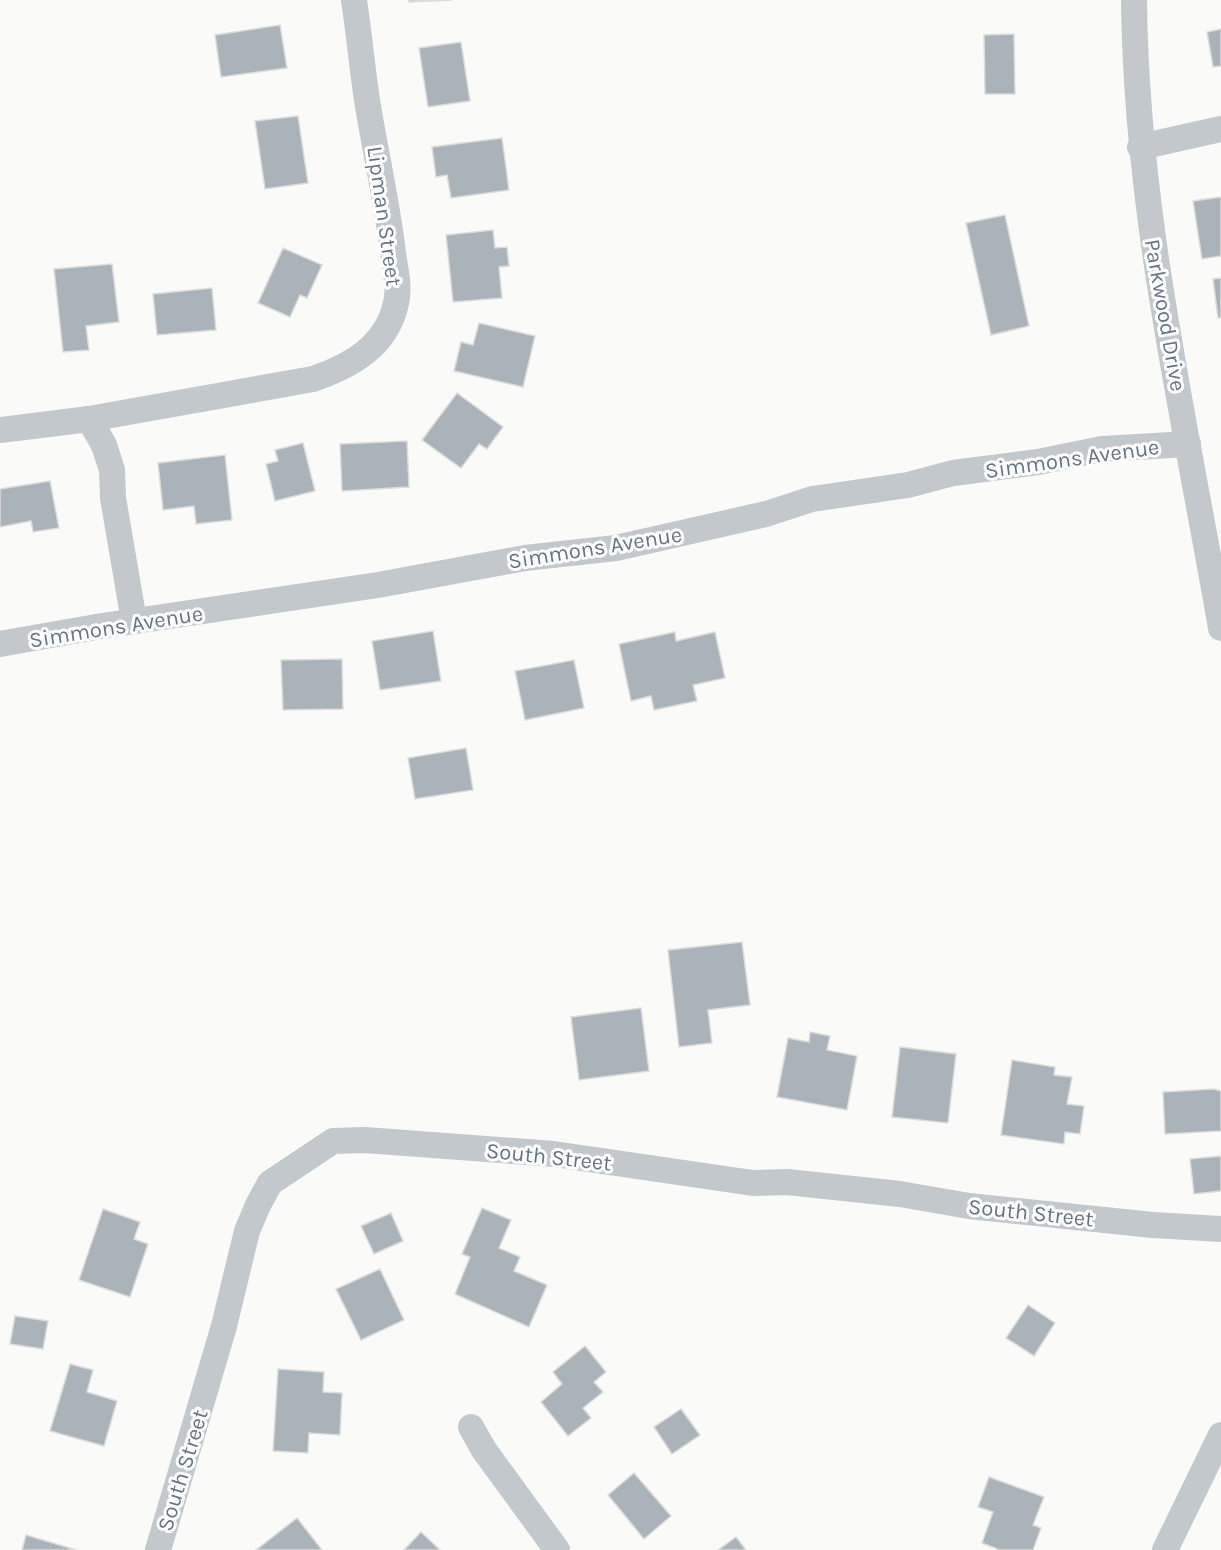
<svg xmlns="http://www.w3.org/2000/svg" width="1221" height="1550" viewBox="0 0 1221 1550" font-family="Karla,sans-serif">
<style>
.building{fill:#aab3b9;stroke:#dcdcda;stroke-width:1.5}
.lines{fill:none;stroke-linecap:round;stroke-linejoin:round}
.minor{stroke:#c3c8cc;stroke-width:26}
.labels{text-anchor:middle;stroke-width:6;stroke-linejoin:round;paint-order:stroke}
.street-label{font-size:22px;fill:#657683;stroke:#fff}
</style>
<rect width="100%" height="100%" fill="#fafaf8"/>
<!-- building -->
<g class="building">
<polygon points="409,0 452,0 409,2"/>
<polygon points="280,25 287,68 221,77 215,35"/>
<polygon points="1221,29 1221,66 1213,67 1207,32"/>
<polygon points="1014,34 1015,94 985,94 984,35"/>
<polygon points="461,42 470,101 428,107 419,48"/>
<polygon points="298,116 308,183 265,189 255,121"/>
<polygon points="502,138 509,190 451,198 447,175 436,177 432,147"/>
<polygon points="1221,197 1221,256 1202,259 1193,201"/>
<polygon points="1005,215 1029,326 991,335 966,223"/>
<polygon points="493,230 495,248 507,247 509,266 499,267 502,298 453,302 446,235"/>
<polygon points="283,248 322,265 307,298 300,295 290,317 258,303"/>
<polygon points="112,264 119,322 86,326 89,350 63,352 54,269"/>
<polygon points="1221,278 1221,318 1218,318 1213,279"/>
<polygon points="212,288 216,330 157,335 153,294"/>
<polygon points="479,323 535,336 523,387 454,371 461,342 473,345"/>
<polygon points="457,393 503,427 487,449 479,444 461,468 422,440"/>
<polygon points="407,441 409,487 342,491 340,444"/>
<polygon points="303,443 315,491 275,501 266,464 278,461 275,450"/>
<polygon points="225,455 232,520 196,524 194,506 163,510 158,463"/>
<polygon points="50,481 59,528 33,532 31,521 0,527 0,489"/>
<polygon points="433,631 441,681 380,690 372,641"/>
<polygon points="675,632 676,641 715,632 725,678 693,685 697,701 654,710 651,696 631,701 619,644"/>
<polygon points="342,659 343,709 283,710 281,660"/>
<polygon points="574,660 584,708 525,720 515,671"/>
<polygon points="466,748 473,790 415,799 408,758"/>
<polygon points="742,942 750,1005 708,1010 712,1043 679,1047 668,950"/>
<polygon points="641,1008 649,1071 579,1080 571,1017"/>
<polygon points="810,1032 830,1036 827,1050 857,1056 847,1110 777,1097 788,1038 809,1042"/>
<polygon points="900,1047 956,1054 948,1123 892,1117"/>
<polygon points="1012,1060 1055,1067 1054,1075 1072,1077 1067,1104 1084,1106 1080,1134 1065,1132 1064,1144 1001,1135"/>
<polygon points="1214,1089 1221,1091 1221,1131 1165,1134 1163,1092"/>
<polygon points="1221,1156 1221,1191 1194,1194 1190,1159"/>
<polygon points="482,1208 511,1220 499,1248 520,1257 514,1271 547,1285 529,1327 455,1294 470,1257 462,1254"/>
<polygon points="103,1209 140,1222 134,1239 148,1244 130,1297 79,1280"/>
<polygon points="391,1213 403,1241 374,1254 361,1226"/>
<polygon points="380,1269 404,1320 361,1340 336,1289"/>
<polygon points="1028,1305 1055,1323 1034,1356 1006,1338"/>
<polygon points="15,1316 48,1321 43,1349 10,1344"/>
<polygon points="585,1346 606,1372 594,1382 603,1392 583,1408 591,1418 568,1436 541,1402 562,1384 553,1372"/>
<polygon points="70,1364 93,1370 87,1392 117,1401 104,1446 50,1431"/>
<polygon points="278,1369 324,1372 323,1392 342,1393 340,1435 309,1433 308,1453 273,1451"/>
<polygon points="681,1409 700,1435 672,1454 654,1427"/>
<polygon points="634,1473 671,1516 644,1539 608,1495"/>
<polygon points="989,1477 1044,1497 1033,1525 1041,1528 1033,1550 1000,1550 982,1543 993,1512 978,1507"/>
<polygon points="297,1518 322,1550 256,1550"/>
<polygon points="421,1532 440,1550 404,1550"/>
<polygon points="26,1535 76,1550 22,1550"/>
<polygon points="736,1537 746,1550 718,1550"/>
</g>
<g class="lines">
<!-- minor -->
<g class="minor">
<path d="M1134,0C1136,213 1185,419 1221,628"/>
<polyline points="1140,147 1221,129"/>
<path d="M89,419L313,379C351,366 387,346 396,303C400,288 395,268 393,253C387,201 375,151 367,100C362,67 359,33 354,0"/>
<polyline points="0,430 89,419 104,445 112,470 113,498 134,621"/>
<polyline points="0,644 102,626 378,585 525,558 616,548 766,514 812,499 908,485 953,473 1038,462 1102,449 1188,444"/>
<polyline points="471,1427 484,1450 557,1550"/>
<polyline points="158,1550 224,1326 247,1231 258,1205 270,1183 333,1141 365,1140 554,1154 753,1183 787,1182 900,1194 969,1206 1153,1225 1221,1229"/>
<polyline points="1165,1550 1221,1435"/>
</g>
</g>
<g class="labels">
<!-- street labels -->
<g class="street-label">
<text transform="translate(385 216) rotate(82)" y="8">Lipman Street</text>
<text transform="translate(1166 315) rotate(80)" y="8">Parkwood Drive</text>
<text transform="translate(1072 458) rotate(-8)" y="8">Simmons Avenue</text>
<text transform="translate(595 547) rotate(-9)" y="8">Simmons Avenue</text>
<text transform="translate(116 626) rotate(-9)" y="8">Simmons Avenue</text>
<text transform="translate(549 1156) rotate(6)" y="8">South Street</text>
<text transform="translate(1031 1212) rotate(6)" y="8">South Street</text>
<text transform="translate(182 1470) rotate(-73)" y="8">South Street</text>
</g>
</g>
</svg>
